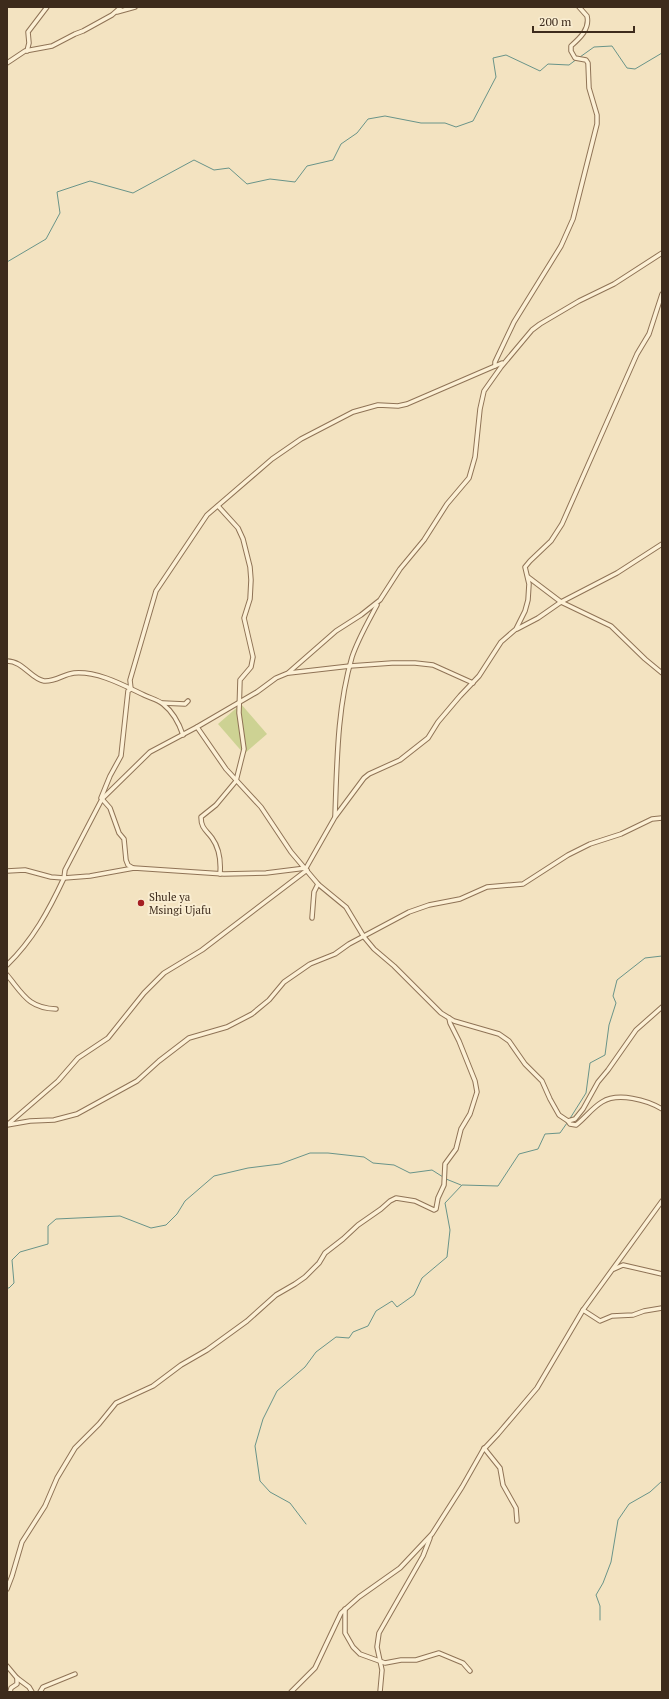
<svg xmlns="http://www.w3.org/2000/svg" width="669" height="1699" viewBox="0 0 669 1699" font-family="'PT Serif',serif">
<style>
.green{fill:#cdd293}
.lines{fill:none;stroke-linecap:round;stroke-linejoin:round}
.stream{stroke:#699489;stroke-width:1}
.minor-casing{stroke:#8f7356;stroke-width:5.5}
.minor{stroke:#fcf0d5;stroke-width:3.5}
.poi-dot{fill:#a51f23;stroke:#f9edd1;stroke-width:1.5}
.labels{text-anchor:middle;stroke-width:4;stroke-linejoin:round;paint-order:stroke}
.poi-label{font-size:11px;fill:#3d2b1c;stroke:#f9edd1;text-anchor:start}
</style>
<rect width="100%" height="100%" fill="#f3e3c1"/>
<!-- green -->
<polygon class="green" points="241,704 267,734 244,754 218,724"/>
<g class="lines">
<!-- stream -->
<g class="stream">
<polyline points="580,57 594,47 612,46 627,68 635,69 662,53"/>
<polyline points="7,262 46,239 60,213 57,192 90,181 133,193 194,160 214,170 229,168 247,184 270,179 295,182 307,166 333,160 341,144 357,133 368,119 385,116 421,123 445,123 456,127 473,121 496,77 493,58 506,55 540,71 548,64 569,65 577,59"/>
<polyline points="569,1120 586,1093 590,1063 605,1055 609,1025 616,1003 613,996 617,980 645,958 662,956"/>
<polyline points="446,1179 461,1185"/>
<polyline points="7,1288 9,1288 14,1283 12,1260 20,1252 48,1244 48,1226 56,1219 120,1216 151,1228 166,1225 177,1214 185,1201 214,1176 248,1168 280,1164 310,1153 328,1153 364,1157 373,1163 394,1165 410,1173 432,1170 443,1177"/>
<polyline points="306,1524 290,1503 270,1492 260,1481 255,1446 263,1419 277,1391 305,1367 316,1352 336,1337 349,1338 353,1332 368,1326 376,1311 392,1301 397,1307 414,1295 422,1278 447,1257 450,1230 445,1203 462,1185 498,1186 519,1154 538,1149 545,1134 560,1133 567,1123"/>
<polyline points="600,1620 600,1606 596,1595 603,1583 611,1562 618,1520 629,1504 650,1492 662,1481"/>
</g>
<!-- minor casing -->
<g class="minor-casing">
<g id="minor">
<polyline points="117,12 135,7"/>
<polyline points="27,51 29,43 28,32 47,7"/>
<polyline points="7,63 25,51 52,46 75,34 83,31 112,15 121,7"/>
<path d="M495,366V362L514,322L561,246L573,219L597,124V115L589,88L588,63L586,60L575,58L571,51V46C580,38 590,29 587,16L579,7"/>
<path d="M218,506L238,528L243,539L250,567L251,580L250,599L244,618L253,657L251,667L240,680L239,713L244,749L236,781L216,805L201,817C201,828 206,830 212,838C220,849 221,861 220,874"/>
<polyline points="528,577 561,602 611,626 645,659 662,673"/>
<polyline points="517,629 538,618 561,602 617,573 662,544"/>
<path d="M7,661C23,661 31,679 44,681C55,682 64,674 74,673C98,671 123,685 144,695C150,698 158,700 163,704C173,712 179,723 183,735"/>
<polyline points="289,673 350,666 392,663 415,663 433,665 473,683"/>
<polyline points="163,703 185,704 188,701"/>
<polyline points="197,727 226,769 261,807 291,852 318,884 346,907 364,937 374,949 394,966 441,1013 454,1021 499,1034 509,1041 525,1064 542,1081 550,1099 559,1115 568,1121 575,1119 583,1109 598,1082 608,1070 636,1030 662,1007"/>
<polyline points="101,798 110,776 121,756 128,691 131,689 130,680 156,591 207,515 272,459 301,439 353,412 378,405 398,406 407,404 502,363"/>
<polyline points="102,799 110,808 119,833 124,839 126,860 128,865 133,868"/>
<path d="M335,816C337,763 337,708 352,657C358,639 368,622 377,605"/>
<polyline points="7,871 25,870 51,877 64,878 90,876 134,868 224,874 266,873 306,868 335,817 364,778 369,774 400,760 428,738 438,722 460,696 479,676 501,642 516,629 525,611 528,600 529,584 525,567 530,561 551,541 562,524 637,354 649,334 662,294"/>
<polyline points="312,918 314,892 318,884"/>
<path d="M7,965C33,940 49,910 64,878L65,870L102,799L150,752L197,727L257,692L276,678L288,673L336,631L361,615L380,600L400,569L424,540L447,504L469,478L475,457L480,409L484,391L501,367L532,330L540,324L579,301L614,284L662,253"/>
<path d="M7,975C23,994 28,1008 56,1009"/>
<path d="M568,1121L570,1124L576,1125C585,1118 592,1108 602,1102C618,1092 647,1100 662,1109"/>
<polyline points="7,1125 30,1121 54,1120 77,1114 137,1081 159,1061 189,1038 227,1027 252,1014 269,1000 284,982 310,964 335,954 349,944 409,912 429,905 460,899 487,887 523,884 568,855 590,844 621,834 652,819 662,818"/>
<polyline points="7,1125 58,1081 78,1058 108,1038 144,993 164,973 202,950 307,870"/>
<polyline points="614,1269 623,1265 662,1274"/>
<polyline points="583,1310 600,1321 612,1316 633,1315 644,1311 662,1308"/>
<polyline points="484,1448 500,1468 503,1485 516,1508 517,1521"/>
<polyline points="7,1589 12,1576 22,1542 45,1506 57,1478 75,1448 99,1424 116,1403 153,1386 181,1365 207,1350 247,1321 276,1295 295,1284 305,1277 319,1263 325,1253 343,1239 358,1225 381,1209 390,1201 396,1198 415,1201 434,1210 436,1209 438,1198 444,1185 445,1164 456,1149 461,1129 470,1114 477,1092 475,1081 459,1041 450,1023 449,1018"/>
<polyline points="345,1609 345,1633 353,1647 360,1654 385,1663 401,1660 416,1660 439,1653 463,1663 470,1671"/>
<polyline points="7,1666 17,1678 29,1687 32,1692"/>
<polyline points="10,1692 11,1688 17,1684 17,1678"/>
<polyline points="40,1692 43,1687 75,1674"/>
<polyline points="291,1692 315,1668 341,1613 359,1597 400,1568 432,1534 462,1487 483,1450 498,1434 537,1388 583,1310 662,1201"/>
<polyline points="380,1692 382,1670 377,1647 379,1633 423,1556 430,1538"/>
</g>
</g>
<!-- minor -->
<use href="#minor" class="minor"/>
</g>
<!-- markers -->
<circle class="poi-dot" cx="141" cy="903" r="4"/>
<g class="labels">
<!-- poi labels -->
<g class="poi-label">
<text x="149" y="901">Shule ya<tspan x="149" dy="13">Msingi Ujafu</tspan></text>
</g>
</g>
<!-- border -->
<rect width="669" height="1699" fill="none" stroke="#3d2b1c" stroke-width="16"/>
<!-- scale -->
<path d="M533 26v6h101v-6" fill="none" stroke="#3d2b1c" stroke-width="2"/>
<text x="539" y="26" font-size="12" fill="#3d2b1c" stroke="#f9edd1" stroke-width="3" paint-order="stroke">200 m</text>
</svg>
